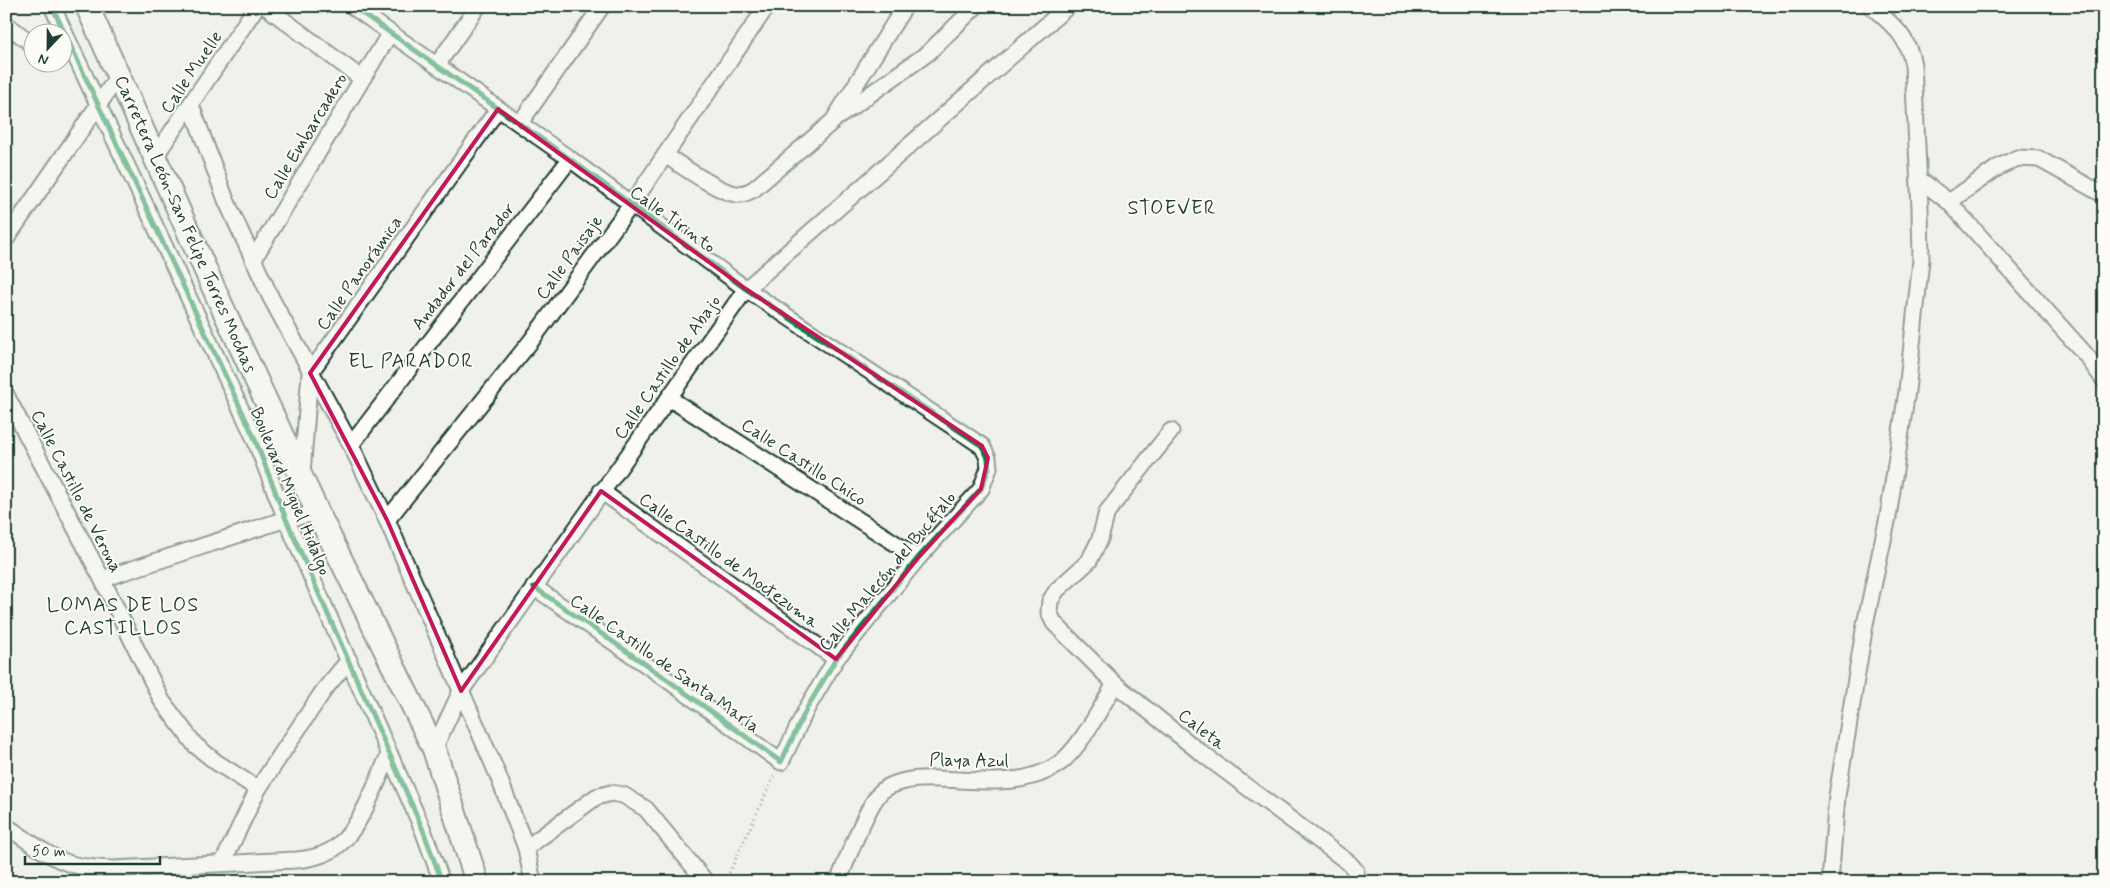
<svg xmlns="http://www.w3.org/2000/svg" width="2110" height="888" viewBox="0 0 2110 888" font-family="Mynerve,sans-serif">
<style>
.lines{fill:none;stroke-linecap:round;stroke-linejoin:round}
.street-casing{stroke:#1f3d34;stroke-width:19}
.secondary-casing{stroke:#1f3d34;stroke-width:26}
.path{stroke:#1f3d34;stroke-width:3;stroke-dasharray:1 4;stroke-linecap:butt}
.street{stroke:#fdfcf7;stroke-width:15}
.secondary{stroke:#fdfcf7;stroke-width:22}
.cycleway-casing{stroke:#fdfcf7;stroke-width:8}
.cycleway{stroke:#00873e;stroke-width:5}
.marked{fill:none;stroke:#c2185b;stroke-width:4;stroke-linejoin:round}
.labels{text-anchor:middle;stroke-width:4;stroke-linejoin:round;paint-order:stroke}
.street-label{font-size:18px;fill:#1f3d34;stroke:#fdfcf7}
.quarter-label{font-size:20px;letter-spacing:1px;fill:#1f3d34;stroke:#fdfcf7}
</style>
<rect width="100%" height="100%" fill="#f0f1eb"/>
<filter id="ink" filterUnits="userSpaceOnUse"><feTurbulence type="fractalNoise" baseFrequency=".02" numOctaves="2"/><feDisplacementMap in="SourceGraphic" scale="10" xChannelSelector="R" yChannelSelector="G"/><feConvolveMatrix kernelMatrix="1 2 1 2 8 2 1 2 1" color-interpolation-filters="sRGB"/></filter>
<g filter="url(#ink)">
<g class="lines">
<!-- street casing -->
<g class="street-casing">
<g id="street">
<polyline points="52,6 254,437 286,519 423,830 442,882"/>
<polyline points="265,6 361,78"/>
<polyline points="352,6 570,159 746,289 982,446 988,458 989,468 981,489 918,558 836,659 807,708 781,762 658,673 534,587"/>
<polyline points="6,24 32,44"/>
<polyline points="437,65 478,6"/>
<polyline points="191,105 226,200 271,298 351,445 387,520 497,773 526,848 533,882"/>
<polyline points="838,117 928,53 976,6"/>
<polyline points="520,123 602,6"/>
<path d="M665,155C681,165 718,192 736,194C743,195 748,192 754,189L833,121L905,6"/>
<polyline points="154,158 257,6"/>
<polyline points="1919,179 1949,202 2086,355 2104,380"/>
<polyline points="1949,202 1997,168 2017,158 2039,159 2104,195"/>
<polyline points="6,239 119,75"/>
<polyline points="253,260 390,33"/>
<polyline points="6,395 102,579 162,701 195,745 216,762 258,789"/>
<polyline points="669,398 918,558"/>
<polyline points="1171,431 1107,512 1100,539 1089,561 1057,590 1050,601 1049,612 1054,623 1115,684 1200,752 1349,863 1356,871 1357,882"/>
<polyline points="351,445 570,159"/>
<polyline points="302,473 310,373 498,109"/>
<polyline points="601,491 836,659"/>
<polyline points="387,520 531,341 631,205 767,6"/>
<polyline points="102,579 286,519 318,513"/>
<polyline points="434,749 461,691 746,289 1068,6"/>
<path d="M6,826C26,839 48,857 71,864C84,868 99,868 113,869L296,860C308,859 319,857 330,851C359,835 375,785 389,755"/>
<polyline points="526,848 596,797 611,793 623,795 646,809 706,882"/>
<polyline points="223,862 258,789 324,690 349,660"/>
<path d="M838,882C846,862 868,802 883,790C899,779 920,778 938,779C977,780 1023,788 1057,765C1079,751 1101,707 1115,684"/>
<path d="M1830,882L1837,796L1865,624L1888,517L1907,391L1921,260L1920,208L1913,65C1908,36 1893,25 1871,6"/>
</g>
</g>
<!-- secondary casing -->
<g class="secondary-casing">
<polyline id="secondary" points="87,6 219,300 318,513 434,749 477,882"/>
</g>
<!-- path -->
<polyline class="path" points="725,882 774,776"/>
<!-- street -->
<use href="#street" class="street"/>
<!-- secondary -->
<use href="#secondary" class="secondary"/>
<!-- cycleway casing -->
<g class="cycleway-casing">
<g id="cycleway">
<polyline points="52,6 254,437 286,519 423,830 442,882"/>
<polyline points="352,6 570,159 746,289 982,446 988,458 989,468 981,489 918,558 836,659 807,708 781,762 658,673 534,587"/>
</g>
</g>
<!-- cycleway -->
<use href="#cycleway" class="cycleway"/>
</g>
</g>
<!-- marked area -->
<path d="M0 0H2110V888H0ZM498,109L746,289L982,446L988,458L981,489L918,558L836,659L601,491L461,691L387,520L310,373Z" fill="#f0f1eb" fill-opacity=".55" fill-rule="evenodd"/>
<path class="marked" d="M498,109L746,289L982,446L988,458L981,489L918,558L836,659L601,491L461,691L387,520L310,373Z"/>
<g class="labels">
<!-- street labels -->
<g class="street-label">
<text transform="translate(191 72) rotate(-56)" y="6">Calle Muelle</text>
<text transform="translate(305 136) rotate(-59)" y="6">Calle Embarcadero</text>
<text transform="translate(673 219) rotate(36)" y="6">Calle Tirinto</text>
<text transform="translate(186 224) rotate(66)" y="6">Carretera León-San Felipe Torres Mochas</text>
<text transform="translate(569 257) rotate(-54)" y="6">Calle Paisaje</text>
<text transform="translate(463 266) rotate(-52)" y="6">Andador del Parador</text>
<text transform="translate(359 273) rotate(-55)" y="6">Calle Panorámica</text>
<text transform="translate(667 367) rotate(-55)" y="6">Calle Castillo de Abajo</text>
<text transform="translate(804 462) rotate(33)" y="6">Calle Castillo Chico</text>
<text transform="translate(77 491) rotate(63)" y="6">Calle Castillo de Verona</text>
<text transform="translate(291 491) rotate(67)" y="6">Boulevard Miguel Hidalgo</text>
<text transform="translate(729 560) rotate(36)" y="6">Calle Castillo de Moctezuma</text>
<text transform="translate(887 571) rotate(-50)" y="6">Calle Malecón del Bucéfalo</text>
<text transform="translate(665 663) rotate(35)" y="6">Calle Castillo de Santa María</text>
<text transform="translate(1202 729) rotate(38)" y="6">Caleta</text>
<text transform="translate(969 760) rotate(1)" y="6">Playa Azul</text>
</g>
<!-- quarter labels -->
<g class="quarter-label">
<text x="1172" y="214">STOEVER</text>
<text x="411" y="367">EL PARADOR</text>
<text x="123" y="611">LOMAS DE LOS<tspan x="123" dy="23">CASTILLOS</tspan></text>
</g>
</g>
<!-- margin -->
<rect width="2110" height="888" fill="none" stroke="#fdfcf7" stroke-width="25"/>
<rect x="12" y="12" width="2085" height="863" fill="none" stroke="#1f3d34" stroke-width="2" filter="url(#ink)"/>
<!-- north arrow -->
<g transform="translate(48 48) rotate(202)"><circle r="24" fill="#fdfcf7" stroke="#a4b0a9"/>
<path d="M0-4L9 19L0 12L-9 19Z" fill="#1f3d34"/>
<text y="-8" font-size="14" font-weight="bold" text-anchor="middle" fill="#1f3d34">N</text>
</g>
<!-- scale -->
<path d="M25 856v8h135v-8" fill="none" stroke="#1f3d34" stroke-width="2.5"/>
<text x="32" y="856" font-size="15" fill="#1f3d34" stroke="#fdfcf7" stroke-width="4" paint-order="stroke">50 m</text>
</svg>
